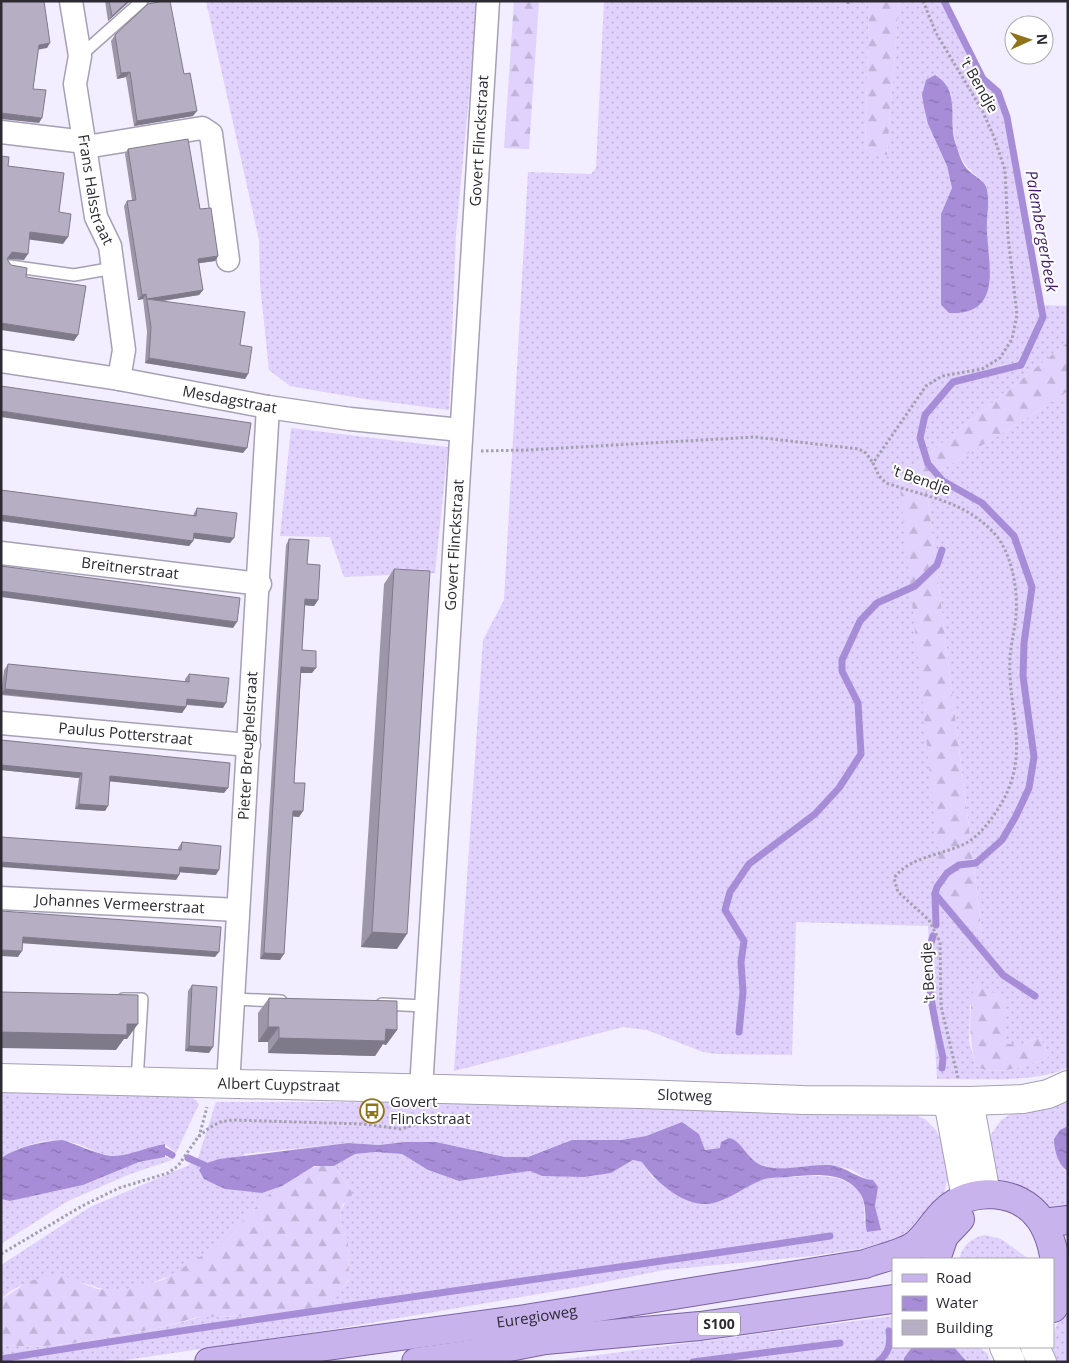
<svg xmlns="http://www.w3.org/2000/svg" width="1069" height="1363" viewBox="0 0 1069 1363" font-family="'Open Sans',sans-serif">
<style>
.grass{fill:url(#grass-dots);fill-rule:evenodd}
.forest{fill:url(#forest-firs)}
.water{fill:url(#water-ripples)}
.lines{fill:none;stroke-linecap:round;stroke-linejoin:round}
.stream{stroke:#a78dd8;stroke-width:7}
.service-casing{stroke:#a6a0b4;stroke-width:14}
.minor-casing{stroke:#a6a0b4;stroke-width:25}
.tertiary-casing{stroke:#a6a0b4;stroke-width:30}
.primary-casing{stroke:#7a62a3;stroke-width:30}
.path{stroke:#a4a0ae;stroke-width:3;stroke-dasharray:2.5 2.5;stroke-linecap:butt}
.service{stroke:#fff;stroke-width:11}
.minor{stroke:#fff;stroke-width:22}
.tertiary{stroke:#fff;stroke-width:28}
.primary{stroke:#c8b3ec;stroke-width:28}
.wall{fill:#9d96a9}
.shaded-wall{fill:#7f7a89}
.building{fill:#b6afc4;stroke:#7f7a89}
.labels{text-anchor:middle;stroke-width:4;stroke-linejoin:round;paint-order:stroke}
.shield{fill:#fff;stroke:#6c6a70;stroke-width:1}
.shield-label{font-size:14px;font-weight:bold;fill:#2d2a32}
.street-label{font-size:15px;fill:#2d2a32;stroke:#fff}
.poi-label{font-size:15px;fill:#2d2a32;stroke:#fff;text-anchor:start}
.water-label{font-size:16px;font-style:italic;fill:#411770;stroke:#fff}
</style>
<defs>
<pattern id="grass-dots" width="8" height="8" patternUnits="userSpaceOnUse" patternTransform="scale(1.25)"><rect width="8" height="8" fill="#e0d2fd"/><path d="M2 2h.1M6 6h.1" fill="none" stroke="#c0b4d9" stroke-width="1.8" stroke-linecap="round"/></pattern>
<pattern id="forest-firs" width="22" height="20" patternUnits="userSpaceOnUse" patternTransform="scale(1.25)"><rect width="22" height="20" fill="#e0d2fd"/><path d="M5 1l3.5 6h-7zM16 11l3.5 6h-7z" fill="#c0b4d9"/></pattern>
<pattern id="water-ripples" width="26" height="14" patternUnits="userSpaceOnUse" patternTransform="scale(1.25)"><rect width="26" height="14" fill="#a78dd8"/><path d="M2 4q2-2 4 0t4 0M15 11q2-2 4 0t4 0" fill="none" stroke="#8873b0"/></pattern>
</defs>
<rect width="100%" height="100%" fill="#f2edff"/>
<!-- grass -->
<g class="grass">
<polygon points="206,1 478,1 456,234 449,410 365,399 290,386 269,370 260,284 259,240"/>
<path d="M604,1H869L865,154L887,155L899,1H943L955,27L994,90L1008,125L1042,305L1068,306V342L899,478L958,915L983,940L927,491L932,477L951,464L1048,405L1068,391V1067C1040,1084 971,1078 937,1079L928,926L796,922L792,1055L717,1054L703,1052L647,1030L623,1027L454,1071L483,640L504,600L528,172L591,174L596,168ZM951,92C954,128 949,157 982,180L988,204L987,230L949,313L941,305V214L952,188L947,166L928,124ZM1004,1000V1040L1008,1044H1022L1040,1037L1049,1058C1028,1064 996,1078 976,1066L969,1041L970,1005Z"/>
<polygon points="291,428 448,447 435,573 344,577 330,537 280,536"/>
<path d="M1,1090L103,1095L184,1094L195,1099L199,1104L176,1153L165,1144C149,1148 128,1157 112,1156C100,1155 93,1150 83,1146C56,1134 25,1143 1,1158Z"/>
<polygon points="1068,1092 1068,1126 1060,1130 1064,1170 1068,1171 1068,1213 1054,1213 999,1182 991,1173 987,1140 1001,1120 1016,1111"/>
<path d="M216,1102L663,1103L909,1113L925,1119L936,1130L942,1142L948,1177L944,1193L936,1205L913,1232L892,1244L812,1256L664,1270L580,1287L335,1329L112,1362H1V1345L35,1347L73,1343L155,1329L201,1317L301,1316L337,1295L349,1280L348,1239L342,1230L340,1212L352,1191L334,1166L355,1154L375,1152L402,1154L428,1170L459,1181L530,1171L542,1176L611,1173L633,1160L642,1162L652,1177L716,1202C731,1195 746,1186 762,1180C771,1177 783,1178 793,1177C826,1174 870,1174 864,1220L881,1230L875,1206L877,1192L873,1180C862,1179 858,1172 849,1169C829,1162 788,1172 767,1167C747,1163 743,1140 729,1138L720,1148L705,1150L699,1134L682,1122L646,1136L621,1140H572L528,1157H505L436,1142H404L379,1145L348,1143L244,1154L262,1193L282,1186C255,1203 242,1227 219,1246C193,1267 156,1285 123,1290C107,1293 94,1285 79,1282C53,1279 18,1278 1,1300V1265L90,1207L187,1166L198,1158Z"/>
<polygon points="165,1157 172,1160 130,1174 68,1201 1,1244 1,1199 10,1201 83,1185 139,1162"/>
<path d="M985,1235L1001,1239L1029,1259H959C963,1245 971,1238 985,1235Z"/>
<path d="M1068,1305V1362H1057C1046,1343 1056,1322 1068,1305Z"/>
<polygon points="893,1316 893,1347 912,1347 904,1358 904,1362 545,1362"/>
<polygon points="951,1347 979,1347 988,1354 989,1362 967,1362 955,1348"/>
</g>
<!-- forest -->
<g class="forest">
<polygon points="514,1 539,1 529,149 504,148"/>
<polygon points="869,1 899,1 887,155 865,155"/>
<polygon points="1068,342 1068,391 1048,405 951,464 932,477 927,491 983,941 958,915 944,908 899,478"/>
<path d="M975,980L1004,1000V1040L1008,1044H1022L1040,1037L1049,1058C1028,1064 996,1078 976,1066C968,1036 969,1010 975,980Z"/>
<polygon points="323,1165 334,1166 352,1191 351,1200 343,1204 340,1212 342,1230 348,1239 349,1279 329,1307 317,1312 301,1316 198,1317 155,1329 73,1343 35,1347 2,1345 1,1300 29,1281 59,1274 97,1289 122,1290 163,1280 219,1245 267,1196 306,1169"/>
</g>
<!-- water -->
<g class="water">
<path d="M935,75C962,91 947,120 956,145C959,153 961,162 967,169C974,177 985,179 987,190C990,204 986,219 987,233C989,268 1002,315 949,313L941,305V214L952,188L947,166L928,124L924,107L922,95L926,80Z"/>
<path d="M682,1122L699,1134L705,1150L720,1148L721,1142L729,1138C743,1140 747,1163 767,1167C787,1171 809,1164 830,1165C847,1167 857,1179 873,1180L878,1187L875,1206L881,1230L867,1232C864,1220 868,1203 859,1192C843,1170 811,1175 788,1177C780,1178 769,1177 762,1180C746,1186 733,1197 717,1202C689,1212 656,1183 642,1162L633,1160L611,1173L584,1177L542,1176L530,1171L459,1181L428,1170L402,1154L375,1152L355,1154L334,1166H314L282,1186L262,1193L225,1189L204,1179L199,1170L204,1164L219,1159L348,1143L379,1145L404,1142H436L505,1157H528L572,1140H621L646,1136Z"/>
<path d="M1068,1126V1171C1058,1166 1054,1149 1054,1139L1060,1130Z"/>
<path d="M62,1140C77,1144 102,1157 115,1156C131,1155 148,1147 165,1144V1157L139,1162L83,1185L10,1201L1,1199V1158C20,1146 40,1142 62,1140Z"/>
<polygon points="912,1347 955,1348 967,1362 904,1362 904,1358"/>
</g>
<g class="lines">
<!-- stream -->
<g class="stream">
<polyline points="935,894 1003,975 1035,996"/>
<polyline points="936,925 935,894 937,887 947,873 959,865 976,863 1002,840 1016,816 1029,788 1034,757 1023,676 1024,643 1032,587 1014,536 982,503 943,481 928,464 920,438 925,415 953,382 1021,365 1043,317 1007,117 998,92 983,79 944,1"/>
<path d="M933,936C921,969 936,1025 943,1058L942,1068"/>
<polyline points="739,1032 743,992 741,962 744,941 725,910 730,892 749,864 815,814 839,788 861,754 858,703 842,671 842,660 860,621 877,603 915,586 937,565 942,550"/>
<polyline points="165,1151 172,1155"/>
<polyline points="188,1158 204,1165"/>
<path d="M1,1359C277,1314 554,1278 830,1236"/>
<polyline points="693,1362 840,1343"/>
<path d="M878,1362C889,1353 891,1344 889,1331"/>
</g>
<!-- service casing -->
<g class="service-casing">
<g id="service">
<polyline points="80,56 142,1"/>
<polyline points="10,266 74,275 114,268"/>
<polyline points="123,999 142,999 137,1081"/>
<polyline points="233,999 281,1001"/>
<polyline points="382,1004 425,1006"/>
</g>
</g>
<!-- minor casing -->
<g class="minor-casing">
<g id="minor">
<path id="s1" d="M71,1L80,56L75,84L96,217L110,246L124,350L119,379"/>
<polyline points="1,132 85,142"/>
<polyline points="86,147 202,128 211,134 228,260"/>
<path id="s2" d="M1,361L119,379L268,407L350,419L461,430"/>
<path id="s3" d="M1,553L260,584"/>
<path id="s4" d="M1,723L249,745"/>
<path id="s5" d="M1,898L238,910"/>
<path id="s6" d="M228,1085L268,407"/>
<path id="s7" d="M421,1089L488,1"/>
</g>
</g>
<!-- tertiary casing -->
<g class="tertiary-casing">
<g id="tertiary">
<path id="s8" d="M1,1078L640,1094L803,1100L969,1101L1023,1099L1048,1094L1068,1085"/>
<polyline points="948,1101 966,1198"/>
<polyline points="969,1101 984,1183"/>
<polyline points="1004,1347 1011,1362"/>
<polyline points="1035,1347 1042,1362"/>
</g>
</g>
<!-- primary casing -->
<g class="primary-casing">
<g id="primary">
<polyline points="1043,1223 1068,1220"/>
<polyline points="936,1259 944,1236 960,1219"/>
<polyline points="1053,1308 1068,1287"/>
<path id="s9" d="M209,1362L525,1319L865,1264C878,1259 905,1253 915,1245C927,1236 934,1221 945,1211C971,1186 1019,1189 1040,1219C1049,1232 1058,1258 1053,1274"/>
<polyline points="416,1362 479,1353 545,1340 700,1326 893,1299"/>
</g>
</g>
<!-- path -->
<g class="path">
<path d="M923,1L936,33L982,110L994,137L1005,170L1008,236L1017,315L1012,339L1000,358L982,369L942,376L926,386L873,463L879,476L886,483C926,497 963,500 994,533C1012,553 1018,589 1016,615C1015,629 1011,643 1010,657C1007,716 1035,757 994,815C987,825 979,835 968,842C946,855 911,855 894,878L898,892L929,920L940,942L941,1006L958,1078"/>
<polyline points="848,4 848,1"/>
<polyline points="481,451 527,450 755,437 859,449 866,453 873,463"/>
<polyline points="199,1137 207,1107"/>
<polyline points="1,1254 82,1206 119,1188 168,1173 178,1166 198,1137 209,1128 220,1122 232,1120 363,1124 401,1129 414,1125 420,1113"/>
</g>
<!-- service -->
<use href="#service" class="service"/>
<!-- minor -->
<use href="#minor" class="minor"/>
<!-- tertiary -->
<use href="#tertiary" class="tertiary"/>
<!-- primary -->
<use href="#primary" class="primary"/>
</g>
<!-- wall -->
<g class="wall">
<polygon points="105,1 130,1 108,21"/>
<polygon points="115,35 184,74 193,116 134,126 126,77 117,79 111,41"/>
<polygon points="128,149 200,209 218,256 215,261 198,263 203,290 199,295 163,301 240,345 248,374 245,379 145,363 147,332 143,299 138,300 124,206 127,201 132,200 125,154"/>
<polygon points="1,490 193,516 194,513 197,508 230,543 193,538 193,541 189,546 1,521"/>
<polygon points="289,539 307,564 318,600 314,606 305,605 302,650 312,673 301,673 294,783 303,811 299,817 292,816 280,960 260,959 286,545"/>
<polygon points="394,569 397,949 361,947 384,584"/>
<polygon points="8,664 185,682 185,679 189,674 223,708 186,705 186,707 182,713 1,695 4,670"/>
<polygon points="1,740 224,793 110,781 105,811 75,809 79,778 1,770"/>
<polygon points="182,842 216,875 180,872 179,875 176,880 178,848"/>
<polygon points="192,985 209,1053 185,1051 188,991"/>
<polygon points="269,998 397,1030 386,1045 383,1044 375,1056 268,1053 268,1042 258,1042 258,1013"/>
</g>
<!-- shaded-wall -->
<g class="shaded-wall">
<polygon points="128,1 130,1 108,21 112,16"/>
<polygon points="50,43 47,48 36,50 39,45"/>
<polygon points="130,72 126,77 117,79 121,73"/>
<polygon points="197,111 193,116 134,126 137,121"/>
<polygon points="1,113 42,118 39,123 1,119"/>
<polygon points="30,232 68,237 63,244 25,239"/>
<polygon points="12,252 28,254 24,260 8,259 3,265"/>
<polygon points="218,256 215,261 194,264 198,259"/>
<polygon points="203,290 199,295 147,303 147,299"/>
<polygon points="146,294 143,299 138,300 142,295"/>
<polygon points="1,323 78,335 74,341 1,330"/>
<polygon points="149,358 248,374 245,379 145,363"/>
<polygon points="1,411 247,448 243,453 1,417"/>
<polygon points="1,515 193,541 189,546 1,521"/>
<polygon points="194,533 234,538 230,543 190,538"/>
<polygon points="1,591 237,622 233,628 1,597"/>
<polygon points="305,599 318,600 314,606 301,605"/>
<polygon points="301,667 316,668 312,673 298,673"/>
<polygon points="5,689 186,707 182,713 1,694"/>
<polygon points="187,699 226,703 223,708 183,704"/>
<polygon points="1,765 82,773 79,778 1,770"/>
<polygon points="110,776 228,788 224,793 106,781"/>
<polygon points="79,804 108,806 105,811 75,809"/>
<polygon points="293,811 303,811 299,817 289,816"/>
<polygon points="1,862 179,875 176,880 1,867"/>
<polygon points="180,867 219,870 216,875 176,872"/>
<polygon points="372,932 407,934 397,949 361,947"/>
<polygon points="23,937 219,952 215,957 19,943"/>
<polygon points="1,950 22,951 18,957 1,956"/>
<polygon points="264,953 284,954 280,960 260,959"/>
<polygon points="127,1024 138,1024 127,1039 124,1039 116,1050 1,1048 1,1032"/>
<polygon points="268,1027 279,1027 268,1042 258,1042"/>
<polygon points="386,1029 397,1030 386,1045 383,1044 375,1056 268,1053 279,1038"/>
<polygon points="189,1046 213,1047 209,1053 185,1051"/>
</g>
<!-- building -->
<g class="building">
<polygon points="1,1 44,1 50,43 39,45 33,89 46,90 42,118 1,113"/>
<polygon points="109,1 128,1 112,16"/>
<polygon points="164,1 170,1 184,74 190,73 197,111 137,121 130,72 121,73 115,35 148,4"/>
<polygon points="188,139 200,209 211,208 218,256 198,259 203,290 147,299 245,312 240,345 252,347 248,374 149,358 151,327 146,294 142,295 127,201 136,200 128,149"/>
<polygon points="1,156 9,157 8,166 64,173 59,212 71,214 68,237 30,232 28,254 12,252 7,259 11,265 27,268 26,277 86,286 78,335 1,323"/>
<polygon points="1,386 251,423 247,448 1,411"/>
<polygon points="1,490 196,516 197,508 237,513 234,538 194,533 193,541 1,515"/>
<polygon points="289,539 309,540 307,564 320,565 318,600 305,599 302,650 316,651 316,668 301,667 294,783 305,783 303,811 293,811 284,954 264,953"/>
<polygon points="1,566 240,598 237,622 1,591"/>
<polygon points="394,569 430,571 407,934 372,932"/>
<polygon points="8,664 189,682 189,674 229,678 226,703 187,699 186,707 5,689"/>
<polygon points="1,740 230,763 228,788 110,776 108,806 79,804 82,773 1,765"/>
<polygon points="1,837 181,850 182,842 221,846 219,870 180,867 179,875 1,862"/>
<polygon points="1,911 221,927 219,952 23,937 22,951 1,950"/>
<polygon points="192,985 217,987 213,1047 189,1046"/>
<polygon points="1,992 138,995 138,1024 127,1024 127,1035 1,1032"/>
<polygon points="269,998 397,1001 397,1030 386,1029 385,1041 279,1038 279,1027 268,1027"/>
</g>
<!-- icons -->
<defs>
<g id="bus-ring" transform="scale(1.25)"><circle r="9.5" fill="#fff" stroke="#91741a" stroke-width="1.5"/><path d="M-5-6H5V4H4V6H2V4H-2V6H-4V4H-5ZM-3.5-4V0h7V-4ZM-3.5 1.2v1.5H-2V1.2ZM2 1.2v1.5H3.5V1.2Z" fill="#91741a"/></g>
</defs>
<g fill-rule="evenodd">
<use href="#bus-ring" x="372" y="1111"/>
</g>
<g class="labels">
<!-- shield labels -->
<rect class="shield" x="698" y="1312.5" width="42" height="23" rx="4"/>
<g class="shield-label">
<text x="719" y="1329">S100</text>
</g>
<!-- street labels -->
<g class="street-label">
<text transform="translate(979 85) rotate(60)" y="5">'t Bendje</text>
<text dy="5" stroke="none"><textPath href="#s7" startOffset="950">Govert Flinckstraat</textPath></text>
<text dy="5" stroke="none"><textPath href="#s1" startOffset="192">Frans Halsstraat</textPath></text>
<text dy="5" stroke="none"><textPath href="#s2" startOffset="232">Mesdagstraat</textPath></text>
<text transform="translate(921 480) rotate(19)" y="5">'t Bendje</text>
<text dy="5" stroke="none"><textPath href="#s7" startOffset="545">Govert Flinckstraat</textPath></text>
<text dy="5" stroke="none"><textPath href="#s3" startOffset="130">Breitnerstraat</textPath></text>
<text dy="5" stroke="none"><textPath href="#s4" startOffset="125">Paulus Potterstraat</textPath></text>
<text dy="5" stroke="none"><textPath href="#s6" startOffset="340">Pieter Breughelstraat</textPath></text>
<text dy="5" stroke="none"><textPath href="#s5" startOffset="119">Johannes Vermeerstraat</textPath></text>
<text transform="translate(928 973) rotate(-93)" y="5">'t Bendje</text>
<text dy="5" stroke="none"><textPath href="#s8" startOffset="278">Albert Cuypstraat</textPath></text>
<text dy="5" stroke="none"><textPath href="#s8" startOffset="684">Slotweg</textPath></text>
<text dy="5" stroke="none"><textPath href="#s9" startOffset="331">Euregioweg</textPath></text>
</g>
<!-- poi labels -->
<g class="poi-label">
<text x="390" y="1107">Govert<tspan x="390" dy="17">Flinckstraat</tspan></text>
</g>
<!-- water labels -->
<g class="water-label">
<text transform="translate(1042 231) rotate(80)" y="6">Palembergerbeek</text>
</g>
</g>
<!-- border -->
<rect width="1069" height="1363" fill="none" stroke="#2d2a32" stroke-width="5"/>
<!-- legend -->
<rect x="892" y="1258" width="162" height="90" fill="#ffffff" stroke="#abaaad"/>
<rect x="902" y="1274" width="25" height="8" fill="#c8b3ec" stroke="#abaaad"/>
<text x="936" y="1283" font-size="15" fill="#2d2a32">Road</text>
<rect x="902" y="1296" width="25" height="15" fill="url(#water-ripples)" stroke="#abaaad"/>
<text x="936" y="1308" font-size="15" fill="#2d2a32">Water</text>
<rect x="902" y="1320" width="25" height="15" fill="#b6afc4" stroke="#abaaad"/>
<text x="936" y="1333" font-size="15" fill="#2d2a32">Building</text>
<!-- north arrow -->
<g transform="translate(1029 40) rotate(87)"><circle r="24" fill="#ffffff" stroke="#abaaad"/>
<path d="M0-4L9 19L0 12L-9 19Z" fill="#91741a"/>
<text y="-8" font-size="14" font-weight="bold" text-anchor="middle" fill="#2d2a32">N</text>
</g>
</svg>
